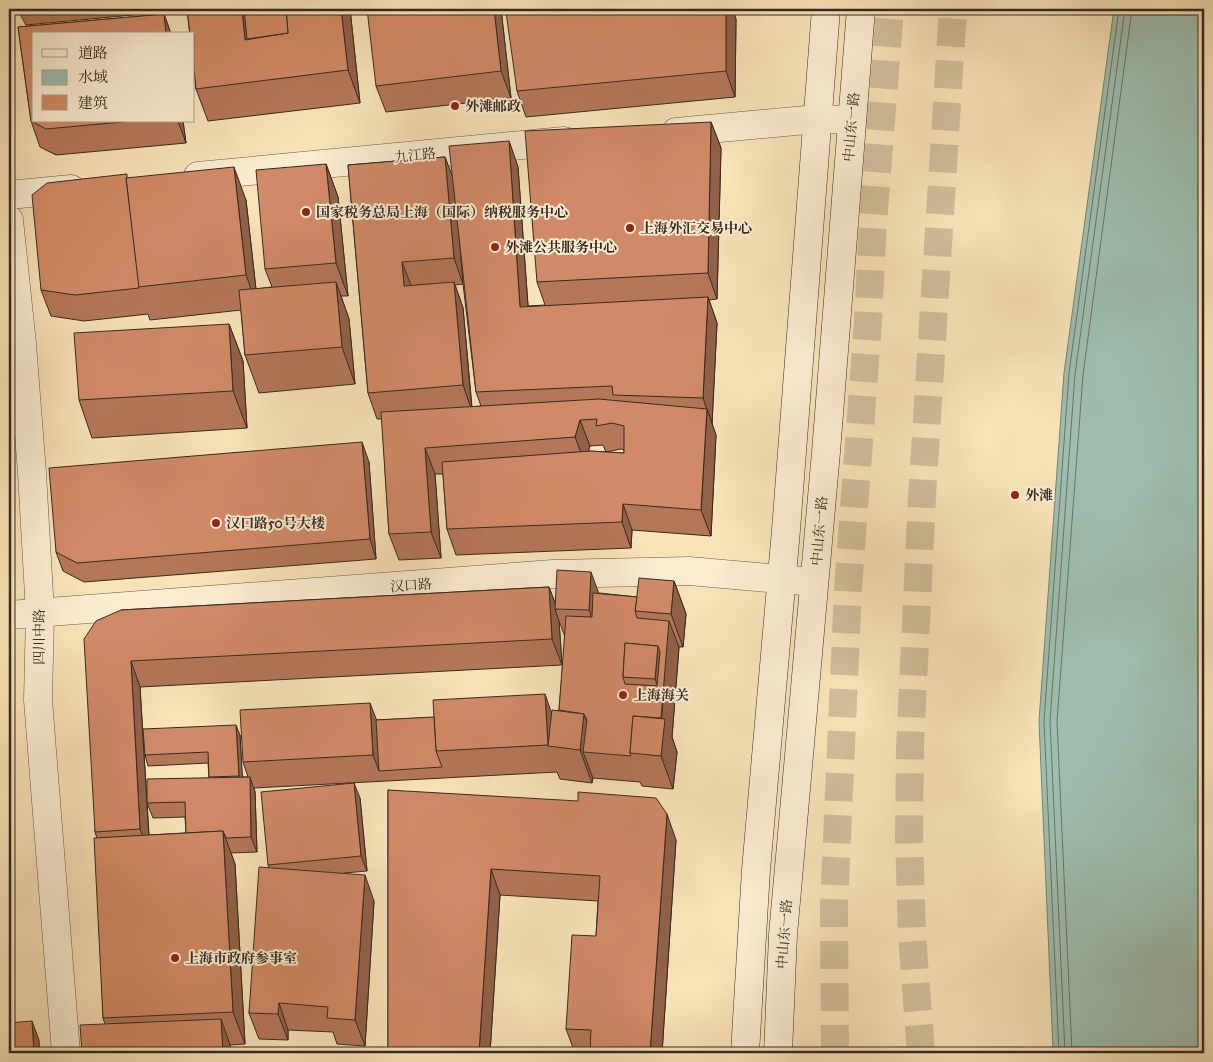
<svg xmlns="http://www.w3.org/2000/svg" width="1213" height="1062" viewBox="0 0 1213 1062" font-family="'IM FELL Great Primer','Noto Serif SC',serif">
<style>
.water{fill:#9ebeaf;stroke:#748377}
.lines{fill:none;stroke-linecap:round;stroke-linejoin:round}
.shore{stroke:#6a7469;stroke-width:1}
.primary-tunnel{stroke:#d2be9b;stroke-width:28;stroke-dasharray:28 14;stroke-linecap:butt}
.street-casing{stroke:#675848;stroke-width:29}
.secondary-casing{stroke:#362a23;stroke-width:29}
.street{stroke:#fbedd2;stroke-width:28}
.secondary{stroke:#fbedd2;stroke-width:28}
.wall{fill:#b47759;stroke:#362a23;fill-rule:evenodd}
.shaded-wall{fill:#926148;stroke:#362a23}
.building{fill:#d18a67;stroke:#362a23;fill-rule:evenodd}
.poi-dot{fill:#8f2418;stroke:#fbedd2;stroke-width:2}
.labels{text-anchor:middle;stroke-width:4;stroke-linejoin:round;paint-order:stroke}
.poi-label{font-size:14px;font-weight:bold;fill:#362a23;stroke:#fbedd2;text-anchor:start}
.street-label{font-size:14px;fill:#362a23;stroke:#fbedd2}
</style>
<rect width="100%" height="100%" fill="#f9e3b9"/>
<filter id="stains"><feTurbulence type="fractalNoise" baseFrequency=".004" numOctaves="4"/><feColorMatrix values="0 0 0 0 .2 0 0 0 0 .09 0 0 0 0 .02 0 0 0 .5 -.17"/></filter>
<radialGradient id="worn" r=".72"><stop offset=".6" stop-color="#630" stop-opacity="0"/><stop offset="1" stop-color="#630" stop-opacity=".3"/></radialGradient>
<!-- water -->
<polygon class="water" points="1114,9 1204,9 1204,1053 1054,1053 1053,1049 1039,721 1064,373"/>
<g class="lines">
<!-- shore -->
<g class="shore">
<polyline points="1059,1053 1044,721 1069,373 1119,9"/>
<polyline points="1065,1053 1050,721 1075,374 1125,9"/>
<polyline points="1072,1053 1057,721 1083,375 1132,9"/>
</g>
<!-- primary-tunnel -->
<g class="primary-tunnel">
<polyline points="835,1053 834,906 848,588 868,321 873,222 890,9"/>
<polyline points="921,1053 912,935 909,837 910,747 922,497 953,9"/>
</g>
<!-- street casing -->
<g class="street-casing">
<g id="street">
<polyline points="676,132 817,119 852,120"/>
<polyline points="198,176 564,141"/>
<polyline points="9,195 71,189"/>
<polyline points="9,220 22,344 32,473 40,613 38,700 66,1053"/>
<polyline points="9,615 553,574 689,571 814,582"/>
</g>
</g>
<!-- secondary casing -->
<g class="secondary-casing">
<g id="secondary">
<polyline points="745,1053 756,870 786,530 826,9"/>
<polyline points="778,1053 783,935 826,452 861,9"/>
</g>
</g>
<!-- street -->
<use href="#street" class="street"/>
<!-- secondary -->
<use href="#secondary" class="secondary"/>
</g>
<!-- wall -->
<g class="wall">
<polygon points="17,9 164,9 165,12 26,25"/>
<polygon points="187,9 350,9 360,103 208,121 196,89"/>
<polygon points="501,9 511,98 386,112 376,86"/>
<polygon points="514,9 732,9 736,19 735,97 526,117 517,91 515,11"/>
<polygon points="164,14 171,34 34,34 34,121 183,121 186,143 56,155 40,147 31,121 18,27"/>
<path d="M711,122L721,148L717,299L709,300L717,323L712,424L716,435L711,536L632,530L631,548L456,555L447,529L443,474H435L441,558L399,560L389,534L382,419H377L368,393L348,165L445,157L452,176L509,141L518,167L528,306L545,305L537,282ZM463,284L476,392L481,406L472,407L463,308L455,285ZM603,445L606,452L588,451L590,446ZM621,449L624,450V453L606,452Z"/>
<polygon points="326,164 338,197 348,296 341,296 349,319 355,384 259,393 245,355 241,310 150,320 148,314 84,321 51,316 41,290 128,178 246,200 256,289 272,287 265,269"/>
<polygon points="229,324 243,361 247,428 92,438 79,400"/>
<polygon points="369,462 376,559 84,582 63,571 56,552"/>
<path d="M674,581L686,614L683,647H679L672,737L677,752L673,789L642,786L640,782L593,778L592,783L560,779L557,772L254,788L255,792L257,852L231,853L235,864L245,1044L230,1045L231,1053H82L105,1024L103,1018L97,838L95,832L121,610L549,587L555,603L599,593L637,597ZM559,621L565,637L559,710L551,712L376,720L243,762L248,777H242L240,735L145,755L148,766L208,763L209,778L147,803L153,818L185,817L186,833L149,835L140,687L562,665Z"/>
<polygon points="388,790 676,840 662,1053 575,1053 566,1029 596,936 598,901 500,895 490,1053 388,1053"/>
<polygon points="360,798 367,871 344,873 374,901 365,1046 337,1044 333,1032 288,1030 288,1040 259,1039 249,1013 269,868 268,865"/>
</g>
<!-- shaded-wall -->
<g class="shaded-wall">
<polygon points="242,9 250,9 254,45 245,40"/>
<polygon points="341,9 350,9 360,103 348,70"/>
<polygon points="494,9 501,9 511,98 501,71"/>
<polygon points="726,9 732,9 736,19 735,97 726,71"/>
<polygon points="164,14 171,34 166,34"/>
<polygon points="178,121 183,121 186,143"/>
<polygon points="711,122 721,148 717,299 708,273"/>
<polygon points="509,141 518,167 530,333 520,307"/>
<polygon points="445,157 455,183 463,284 454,258"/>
<polygon points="326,164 338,197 348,296 336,263"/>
<polygon points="234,167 246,200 258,308 246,275"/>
<polygon points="402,262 412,288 404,286"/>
<polygon points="336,282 349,319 355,384 342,347"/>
<polygon points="454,282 463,308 472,411 463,385"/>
<polygon points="708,297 717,323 712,424 703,398"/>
<polygon points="229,324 243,361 247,428 233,391"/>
<polygon points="707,409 716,435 711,536 701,510"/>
<polygon points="580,420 590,446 585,463 575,437"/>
<polygon points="362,442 369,462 376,559 370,539"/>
<polygon points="425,448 435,474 441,558 431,532"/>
<polygon points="623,504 632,530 631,548 622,522"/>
<polygon points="591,572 603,605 601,643 589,610"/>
<polygon points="674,581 686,614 683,647 671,614"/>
<polygon points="549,587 557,609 555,609 559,621 562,665 552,639"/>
<polygon points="669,621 679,647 672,737 677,752 673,789 661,756 661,725 663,701 655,679 658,646"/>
<polygon points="131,661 140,687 150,855 140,829"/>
<polygon points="545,694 554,720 548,746"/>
<polygon points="370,703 380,729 379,771 373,755"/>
<polygon points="584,714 596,746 583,752 593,778 592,783 580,750"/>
<polygon points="236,725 240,735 243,786 239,776"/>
<polygon points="250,777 255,792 257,852 251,837"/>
<polygon points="354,783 360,798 367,871 361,856"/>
<polygon points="667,814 676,840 662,1053 650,1053"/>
<polygon points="223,831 235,864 245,1044 233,1012"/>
<polygon points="491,869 500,895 490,1053 479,1053"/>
<polygon points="365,875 374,901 365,1046 355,1020"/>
<polygon points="279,1003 288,1030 288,1040 278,1014"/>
<polygon points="221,1019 230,1045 231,1053 223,1053"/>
<polygon points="32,1021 39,1040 40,1053 34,1053"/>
</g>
<!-- building -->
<g class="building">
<polygon points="187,9 242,9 245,40 288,33 286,9 341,9 348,70 196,89 194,68 194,34 190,34"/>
<polygon points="244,9 286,9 288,33 247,39"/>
<polygon points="367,9 494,9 501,71 376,86"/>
<polygon points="539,9 726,9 726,71 517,91 506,12"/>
<polygon points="164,14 166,34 34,34 34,121 133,121 46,129 31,121 18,27"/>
<polygon points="711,122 708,273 537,282 525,131"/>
<polygon points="509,141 520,307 708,297 703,398 613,395 612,386 476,392 449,146"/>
<polygon points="445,157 454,258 402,262 404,286 454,282 463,385 368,393 348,165"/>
<polygon points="326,164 336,263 265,269 256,170"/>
<polygon points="234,167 246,275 138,287 126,178"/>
<polygon points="127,174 127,178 126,178 139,288 75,295 41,290 32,195 47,183"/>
<polygon points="336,282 342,347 245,355 239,290"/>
<polygon points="229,324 233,391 79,400 74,333"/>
<polygon points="599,399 707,409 701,510 623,504 622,522 447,529 442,462 591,451 624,453 624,426 612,423 596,426 597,419 580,420 575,437 425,448 431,532 389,534 381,412"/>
<polygon points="362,442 370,539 77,563 56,552 49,468"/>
<polygon points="557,570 591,572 589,610 555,609"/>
<polygon points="639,578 674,581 671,614 635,611"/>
<polygon points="549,587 552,639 131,661 140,829 95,832 84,639 96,621 121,610"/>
<path d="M593,593L637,597L635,611L637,618L669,621L661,718L633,716L630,753L631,756L583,752L587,720L584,714L559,710L566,616L592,617ZM625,643L658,646L660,652L657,686L625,684L623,677Z"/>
<polygon points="625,643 658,646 655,679 623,677"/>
<polygon points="545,694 548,745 436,751 433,700"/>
<polygon points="370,703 373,755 243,762 240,710"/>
<polygon points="552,710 584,714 580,750 548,746"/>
<polygon points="633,716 665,719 661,756 630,753"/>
<polygon points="434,717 436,751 442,767 379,771 376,720"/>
<polygon points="236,725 239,776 209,777 208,752 145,755 143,729"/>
<polygon points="250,777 251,837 226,838 223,831 186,833 185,802 147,803 147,779"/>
<polygon points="354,783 361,856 268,865 261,792"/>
<polygon points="388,790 578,801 578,792 656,798 667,814 650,1053 590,1053 591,1030 566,1029 572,935 596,936 600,876 491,869 479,1053 388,1053"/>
<polygon points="223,831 233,1012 103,1018 94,838"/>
<polygon points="259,867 365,875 355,1020 327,1018 328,1007 279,1003 278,1014 249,1013"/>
<polygon points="221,1019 223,1053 183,1053 183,1050 153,1050 153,1053 82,1053 80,1025"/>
<polygon points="32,1021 34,1053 9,1053 9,1023"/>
</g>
<!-- markers -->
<g class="poi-dot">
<circle cx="455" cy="106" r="5"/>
<circle cx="306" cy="212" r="5"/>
<circle cx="630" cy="228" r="5"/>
<circle cx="495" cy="247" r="5"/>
<circle cx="1015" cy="495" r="5"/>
<circle cx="216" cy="523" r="5"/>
<circle cx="623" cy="695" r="5"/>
<circle cx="175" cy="958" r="5"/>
</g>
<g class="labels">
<!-- poi labels -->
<g class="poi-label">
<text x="465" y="111">外滩邮政</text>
<text x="316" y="217">国家税务总局上海（国际）纳税服务中心</text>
<text x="640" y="233">上海外汇交易中心</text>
<text x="505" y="252">外滩公共服务中心</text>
<text x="1025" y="500">外滩</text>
<text x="226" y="528">汉口路50号大楼</text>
<text x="633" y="700">上海海关</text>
<text x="185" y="963">上海市政府参事室</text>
</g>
<!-- street labels -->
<g class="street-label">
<text transform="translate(851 127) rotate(-85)" y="5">中山东一路</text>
<text transform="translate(415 155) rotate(-6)" y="5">九江路</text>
<text transform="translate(819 531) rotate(-85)" y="5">中山东一路</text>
<text transform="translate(411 585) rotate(-4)" y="5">汉口路</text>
<text transform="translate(39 637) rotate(-90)" y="5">四川中路</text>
<text transform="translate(784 934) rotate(-86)" y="5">中山东一路</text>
</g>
</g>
<!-- margin -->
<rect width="1213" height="1062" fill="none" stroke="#f9e3b9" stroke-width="30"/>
<rect x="10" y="10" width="1193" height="1042" fill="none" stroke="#362a23" stroke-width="2.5"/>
<rect x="15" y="15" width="1183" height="1032" fill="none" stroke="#362a23"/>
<!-- legend -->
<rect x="32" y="32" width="162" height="90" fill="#fbedd2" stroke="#ac9f8c"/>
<rect x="42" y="49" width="25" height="8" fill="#fbedd2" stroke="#ac9f8c"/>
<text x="78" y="58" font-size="15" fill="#362a23">道路</text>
<rect x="42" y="70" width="25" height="15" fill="#9ebeaf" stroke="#ac9f8c"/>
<text x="78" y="82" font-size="15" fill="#362a23">水域</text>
<rect x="42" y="95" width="25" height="15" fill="#d18a67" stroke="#ac9f8c"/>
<text x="78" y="108" font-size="15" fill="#362a23">建筑</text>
<rect width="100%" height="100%" filter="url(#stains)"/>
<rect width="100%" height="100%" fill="url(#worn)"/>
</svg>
